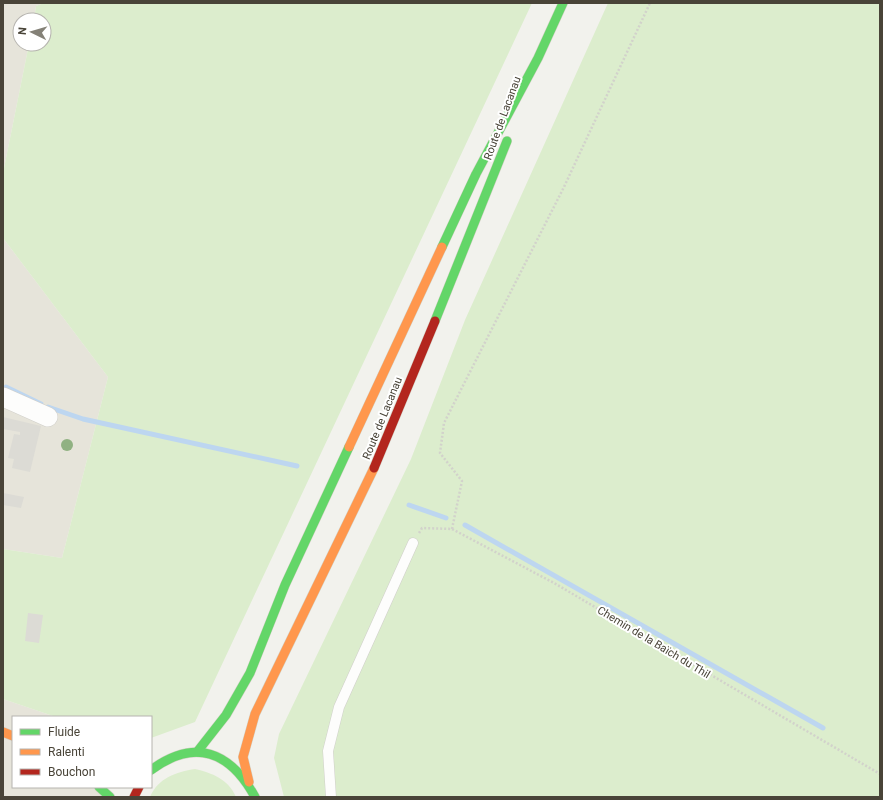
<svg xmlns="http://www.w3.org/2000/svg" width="883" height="800" viewBox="0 0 883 800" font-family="Roboto,sans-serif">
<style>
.residential{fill:#e6e4da}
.green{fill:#dcedcd}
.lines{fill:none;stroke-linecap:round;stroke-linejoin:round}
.stream{stroke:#bdd6f0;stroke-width:5}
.building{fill:#dcdbd5}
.lane-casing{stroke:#d0cfca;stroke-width:11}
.street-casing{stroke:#d0cfca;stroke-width:20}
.fast-casing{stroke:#d2d0c4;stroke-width:10}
.slow-casing{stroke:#d2d0c4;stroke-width:10}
.jam-casing{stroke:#d2d0c4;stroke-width:10}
.path{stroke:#d2d2cb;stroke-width:2.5;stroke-dasharray:2 2;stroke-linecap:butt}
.lane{stroke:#fdfdfc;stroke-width:10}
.street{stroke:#fdfdfc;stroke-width:19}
.fast{stroke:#63d668;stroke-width:9}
.slow{stroke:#ff974d;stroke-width:9}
.jam{stroke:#b3261e;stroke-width:9}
.tree{fill:#90b182}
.labels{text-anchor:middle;stroke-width:4;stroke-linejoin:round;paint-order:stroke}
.street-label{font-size:11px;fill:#494438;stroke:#fff}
</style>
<rect width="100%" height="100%" fill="#f2f2ed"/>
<!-- residential -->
<g class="residential">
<polygon points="3,3 44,3 36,6 34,20 20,20 20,44 29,44 3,173"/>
<polygon points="3,238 108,377 62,558 3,549"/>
<polygon points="3,699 56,717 13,717 13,787 108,787 103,797 3,797"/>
</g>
<!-- green -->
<g class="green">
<polygon points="44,3 532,3 195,722 151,738 151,717 56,717 3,699 3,549 62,558 108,377 3,238 3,173 29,44 44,44 44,20 34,20 36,6"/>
<polygon points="608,3 880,3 880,797 284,797 274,758 279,734 411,459 465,320"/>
<path d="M195,769C212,773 228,779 236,797H150C158,778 176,772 195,769Z"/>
</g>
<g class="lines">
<!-- stream -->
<g class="stream">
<polyline points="6,387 41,404"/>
<polyline points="48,407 83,419 297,466"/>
<polyline points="409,505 446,518"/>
<polyline points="465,525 823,728"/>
</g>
</g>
<!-- building -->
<g class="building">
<polygon points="3,417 41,426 30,472 12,468 14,459 8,458 14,434 20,435 20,432 3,429"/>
<polygon points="3,493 24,497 21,508 3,505"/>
<polygon points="28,613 43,615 39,643 25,641"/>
</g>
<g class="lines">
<!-- lane casing -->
<g class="lane-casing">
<polyline id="lane" points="331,797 328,751 339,707 413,543"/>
</g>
<!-- street casing -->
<g class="street-casing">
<polyline id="street" points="3,397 48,417"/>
</g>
<!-- fast casing -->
<g class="fast-casing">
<g id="fast">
<polyline points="442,247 476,174 538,58 563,3"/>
<polyline points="435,321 507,141"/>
<polyline points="197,752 226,715 250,673 285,585 349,447"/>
<path d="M151,770C195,738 230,751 255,797"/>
<polyline points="99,787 110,797"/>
</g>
</g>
<!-- slow casing -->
<g class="slow-casing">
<g id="slow">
<polyline points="349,447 442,247"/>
<polyline points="3,732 13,736"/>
<polyline points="249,782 243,757 255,714 374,468"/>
</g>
</g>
<!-- jam casing -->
<g class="jam-casing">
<g id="jam">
<polyline points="374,468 435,321"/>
<polyline points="134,797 139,787"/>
</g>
</g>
<!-- path -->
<g class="path">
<polyline points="452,529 462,481 440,453 444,423 564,187 650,3"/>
<polyline points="419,533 422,528 452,529 554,583 880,774"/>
</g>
<!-- lane -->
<use href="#lane" class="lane"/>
<!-- street -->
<use href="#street" class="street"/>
<!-- fast -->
<use href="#fast" class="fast"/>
<!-- slow -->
<use href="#slow" class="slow"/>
<!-- jam -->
<use href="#jam" class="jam"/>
</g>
<!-- trees -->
<circle class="tree" cx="67" cy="445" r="6"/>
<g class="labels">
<!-- street labels -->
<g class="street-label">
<text transform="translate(502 118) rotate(-70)" y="4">Route de Lacanau</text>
<text transform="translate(382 418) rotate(-68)" y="4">Route de Lacanau</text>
<text transform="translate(654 642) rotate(31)" y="4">Chemin de la Baïch du Thil</text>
</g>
</g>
<!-- border -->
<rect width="883" height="800" fill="none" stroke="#494438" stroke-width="8"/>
<!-- legend -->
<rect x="12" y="716" width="140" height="72" fill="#ffffff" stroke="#b6b4af"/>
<rect x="20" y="729" width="20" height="6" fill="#63d668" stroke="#b6b4af"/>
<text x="48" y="736" font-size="12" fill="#494438">Fluide</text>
<rect x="20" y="749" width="20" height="6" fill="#ff974d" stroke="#b6b4af"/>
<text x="48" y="756" font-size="12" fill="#494438">Ralenti</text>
<rect x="20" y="769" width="20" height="6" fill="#b3261e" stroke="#b6b4af"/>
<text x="48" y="776" font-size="12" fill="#494438">Bouchon</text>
<!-- north arrow -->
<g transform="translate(32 32) rotate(275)"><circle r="19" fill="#ffffff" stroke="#b6b4af"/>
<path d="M0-3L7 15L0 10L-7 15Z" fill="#848177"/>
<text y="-6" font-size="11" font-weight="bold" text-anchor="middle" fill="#494438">N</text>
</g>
</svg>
